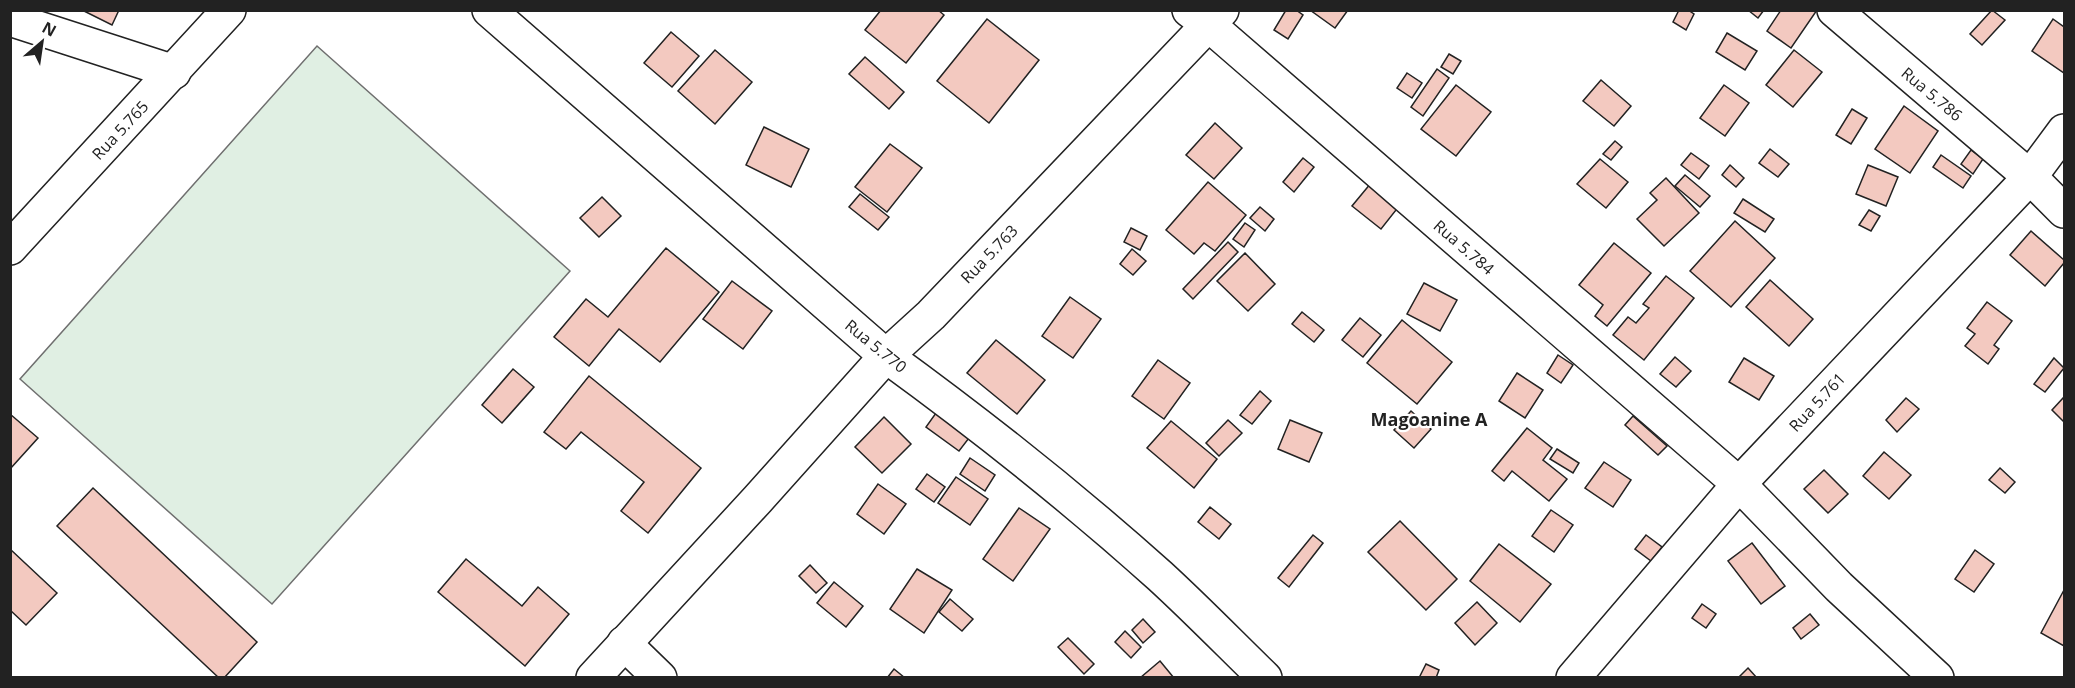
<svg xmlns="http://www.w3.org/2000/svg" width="2075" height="688" viewBox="0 0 2075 688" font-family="'Open Sans',sans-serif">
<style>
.pitch{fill:#e0efe3;stroke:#6f6f6f;stroke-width:1.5}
.building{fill:#f3c9c0;stroke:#222;stroke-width:1.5}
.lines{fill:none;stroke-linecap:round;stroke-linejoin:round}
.minor-casing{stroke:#222;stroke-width:36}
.minor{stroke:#fff;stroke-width:33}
.labels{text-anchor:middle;stroke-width:4.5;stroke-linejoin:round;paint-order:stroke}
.street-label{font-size:16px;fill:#222;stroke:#fff}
.neighbourhood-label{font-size:18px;font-weight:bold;fill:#222;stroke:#fff}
</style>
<rect width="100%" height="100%" fill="#fff"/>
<!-- pitch -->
<polygon class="pitch" points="317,46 570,271 272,604 20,379"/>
<!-- building -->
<g class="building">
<polygon points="82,10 119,10 112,25"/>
<polygon points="881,10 938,10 944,15 906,63 865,30"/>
<polygon points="1286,10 1296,10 1303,15 1288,39 1274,30"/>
<polygon points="1310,10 1348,10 1335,28"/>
<polygon points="1679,10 1688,10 1694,14 1686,30 1673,22"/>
<polygon points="1748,10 1764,10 1758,18"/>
<polygon points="1781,10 1817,10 1791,48 1767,31"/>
<polygon points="1992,10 2005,20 1982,45 1970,34"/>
<polygon points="987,19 1039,60 989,123 937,81"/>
<polygon points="2053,19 2064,27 2064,73 2032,51"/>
<polygon points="671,32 699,56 672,87 644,63"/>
<polygon points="1727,33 1757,51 1745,70 1716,52"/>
<polygon points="715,50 752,82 715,124 678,91"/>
<polygon points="1794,50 1822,72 1793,107 1766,85"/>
<polygon points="1449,54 1461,61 1453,74 1441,67"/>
<polygon points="865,57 904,92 889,109 849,74"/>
<polygon points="1437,69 1449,78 1423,116 1411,107"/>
<polygon points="1407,73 1422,83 1412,98 1397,88"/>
<polygon points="1601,80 1631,106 1614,126 1583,101"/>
<polygon points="1456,85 1491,112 1456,156 1421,129"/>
<polygon points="1724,85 1749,103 1725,136 1700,118"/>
<polygon points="1904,106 1938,131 1910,173 1875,149"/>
<polygon points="1852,109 1867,118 1851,144 1836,135"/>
<polygon points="1215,123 1242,148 1214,179 1186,155"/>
<polygon points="764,127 809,149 791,187 746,165"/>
<polygon points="1615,141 1622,147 1611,160 1603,154"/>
<polygon points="890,144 922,168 887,212 855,187"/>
<polygon points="1770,149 1789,164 1778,177 1759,163"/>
<polygon points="1971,150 1983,159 1973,174 1961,164"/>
<polygon points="1691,153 1709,166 1699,179 1681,165"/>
<polygon points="1941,155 1971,176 1963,188 1933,167"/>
<polygon points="1303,158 1314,167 1294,192 1283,182"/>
<polygon points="1600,159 1628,182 1606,208 1577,184"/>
<polygon points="1730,165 1744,178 1736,187 1722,175"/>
<polygon points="1868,165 1898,177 1886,206 1856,194"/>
<polygon points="1685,175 1710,196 1700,207 1675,186"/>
<polygon points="1666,178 1699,213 1664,246 1637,219 1657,200 1650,193"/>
<polygon points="1208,182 1246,215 1215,251 1204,243 1194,254 1166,230"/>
<polygon points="1371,183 1400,205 1381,229 1352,206"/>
<polygon points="860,194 889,217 878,230 849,207"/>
<polygon points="602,197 621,216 599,237 580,218"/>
<polygon points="1743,199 1774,219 1765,232 1734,213"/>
<polygon points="1260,207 1274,219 1265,231 1250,218"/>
<polygon points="1869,210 1880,216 1871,231 1859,225"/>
<polygon points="1735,221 1775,258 1731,307 1690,271"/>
<polygon points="1245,223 1255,230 1244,247 1233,239"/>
<polygon points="1131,228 1147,236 1140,250 1124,242"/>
<polygon points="2031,231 2064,260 2064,263 2045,286 2010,255"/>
<polygon points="1228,242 1238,252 1193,299 1183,289"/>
<polygon points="1614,243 1651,273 1607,326 1595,316 1603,305 1579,285"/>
<polygon points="666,248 719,292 660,362 619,329 589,366 554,337 586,299 608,317"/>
<polygon points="1132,249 1146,261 1133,275 1120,264"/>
<polygon points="1245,253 1275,284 1248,311 1217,281"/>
<polygon points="1666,276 1694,298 1644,360 1613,335 1628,317 1636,323 1649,308 1643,304"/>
<polygon points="1770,280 1813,319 1789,346 1746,307"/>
<polygon points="732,281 772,311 743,349 703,319"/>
<polygon points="1424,283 1457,300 1440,331 1407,314"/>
<polygon points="1070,297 1101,319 1073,358 1042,336"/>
<polygon points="1987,302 2012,321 1994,345 1999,349 1988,364 1965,346 1975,334 1967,328"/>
<polygon points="1302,312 1324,330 1314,342 1292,324"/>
<polygon points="1360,318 1381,335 1363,357 1342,340"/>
<polygon points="1402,320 1452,362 1417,404 1367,363"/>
<polygon points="996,340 1045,380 1017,414 967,373"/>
<polygon points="1558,355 1573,365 1561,383 1547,373"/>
<polygon points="1675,357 1691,371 1676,387 1660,374"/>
<polygon points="1744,358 1774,376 1759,400 1729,382"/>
<polygon points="2054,358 2064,368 2045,392 2034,384"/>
<polygon points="1158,360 1190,383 1164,419 1132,396"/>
<polygon points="513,369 534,387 502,423 482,405"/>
<polygon points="1517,373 1543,390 1525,418 1499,401"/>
<polygon points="589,376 701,468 648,533 621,511 644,482 581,432 566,449 544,432"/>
<polygon points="1260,391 1271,401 1252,424 1240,415"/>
<polygon points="2064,397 2064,422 2052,410"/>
<polygon points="1906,398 1919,409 1897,432 1886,420"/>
<polygon points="1411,411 1431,429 1414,448 1394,430"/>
<polygon points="936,413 969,438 959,451 926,427"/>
<polygon points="10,414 38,438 10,469"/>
<polygon points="1633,416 1667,446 1658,455 1625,425"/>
<polygon points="884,417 911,444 882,473 855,447"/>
<polygon points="1228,420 1242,433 1219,456 1206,443"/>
<polygon points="1290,420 1322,433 1309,462 1278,449"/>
<polygon points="1171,421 1217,459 1194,488 1147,448"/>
<polygon points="1527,428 1552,448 1543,460 1567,479 1549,501 1512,471 1504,481 1492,471"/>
<polygon points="1557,449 1579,463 1573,473 1550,459"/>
<polygon points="1884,452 1911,475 1889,499 1863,476"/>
<polygon points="970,458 995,475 985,491 960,474"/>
<polygon points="1604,462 1631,480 1613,507 1585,488"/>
<polygon points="2000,468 2015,482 2005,493 1989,480"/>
<polygon points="1824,470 1848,494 1828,513 1804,489"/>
<polygon points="927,474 945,487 934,502 916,489"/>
<polygon points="956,477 988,499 970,525 938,503"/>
<polygon points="878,484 906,504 884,534 857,514"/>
<polygon points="93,488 257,642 224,678 219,678 57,526"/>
<polygon points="1210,507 1231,524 1219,539 1198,522"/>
<polygon points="1019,508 1050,529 1013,581 983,559"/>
<polygon points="1551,510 1573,525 1554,552 1532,536"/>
<polygon points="1400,521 1457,579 1426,610 1368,552"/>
<polygon points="1313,535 1323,543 1289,587 1278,578"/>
<polygon points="1646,535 1662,547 1651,561 1635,549"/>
<polygon points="1752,543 1785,586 1761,604 1728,561"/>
<polygon points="1499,544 1551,584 1520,622 1470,581"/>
<polygon points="10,549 57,593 26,625 10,610"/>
<polygon points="1975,550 1994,564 1974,592 1955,579"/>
<polygon points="466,559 522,606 538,587 569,614 525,666 438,592"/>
<polygon points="810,565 827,583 816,593 799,576"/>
<polygon points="917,569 952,590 924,633 890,609"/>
<polygon points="834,582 863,606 846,627 817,603"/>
<polygon points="2064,590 2064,646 2041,633"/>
<polygon points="950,599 973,619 962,631 939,612"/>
<polygon points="1477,602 1497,623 1475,645 1455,623"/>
<polygon points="1702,604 1716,614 1706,628 1692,618"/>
<polygon points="1810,614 1819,625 1801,639 1793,628"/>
<polygon points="1143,619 1155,632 1143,643 1132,630"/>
<polygon points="1125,631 1141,647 1131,658 1115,642"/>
<polygon points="1068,638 1094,664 1084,674 1058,647"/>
<polygon points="1160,661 1174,678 1140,678"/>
<polygon points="1426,664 1439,670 1436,678 1419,678"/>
<polygon points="1748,668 1757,678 1738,678"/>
<polygon points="894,669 905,678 887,678"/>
</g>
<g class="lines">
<!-- minor casing -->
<g class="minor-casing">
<g id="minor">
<path d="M489,10L886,356C981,425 1073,498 1160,576C1196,609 1230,644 1265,678"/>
<polyline points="1189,10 1209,25 1739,484 1839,587 1937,678"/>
<polyline points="1834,10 2030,177 2064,211"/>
<polyline points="10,19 174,72"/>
<polyline points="10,248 229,10"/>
<polyline points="624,643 660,678"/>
<polyline points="593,678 758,499 886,356 931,315 1222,10"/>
<polyline points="1573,678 1739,484 2030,177 2064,131"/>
</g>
</g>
<!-- minor -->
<use href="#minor" class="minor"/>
</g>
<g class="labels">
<!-- street labels -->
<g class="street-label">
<text transform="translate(1932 94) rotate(40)" y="6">Rua 5.786</text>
<text transform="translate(120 130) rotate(-47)" y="6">Rua 5.765</text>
<text transform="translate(1464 247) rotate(41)" y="6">Rua 5.784</text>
<text transform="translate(989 254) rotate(-46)" y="6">Rua 5.763</text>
<text transform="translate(876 346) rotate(39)" y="6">Rua 5.770</text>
<text transform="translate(1817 402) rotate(-47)" y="6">Rua 5.761</text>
</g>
<!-- neighbourhood labels -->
<g class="neighbourhood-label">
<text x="1429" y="426">Magoanine A</text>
</g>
</g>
<!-- border -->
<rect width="2075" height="688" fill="none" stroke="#222222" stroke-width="24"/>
<!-- north arrow -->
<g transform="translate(42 42) rotate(29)" stroke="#ffffff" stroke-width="4.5" paint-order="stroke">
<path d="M0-4.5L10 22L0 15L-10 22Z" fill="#222222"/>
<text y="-9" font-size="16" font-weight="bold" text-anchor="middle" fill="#222222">N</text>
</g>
</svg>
